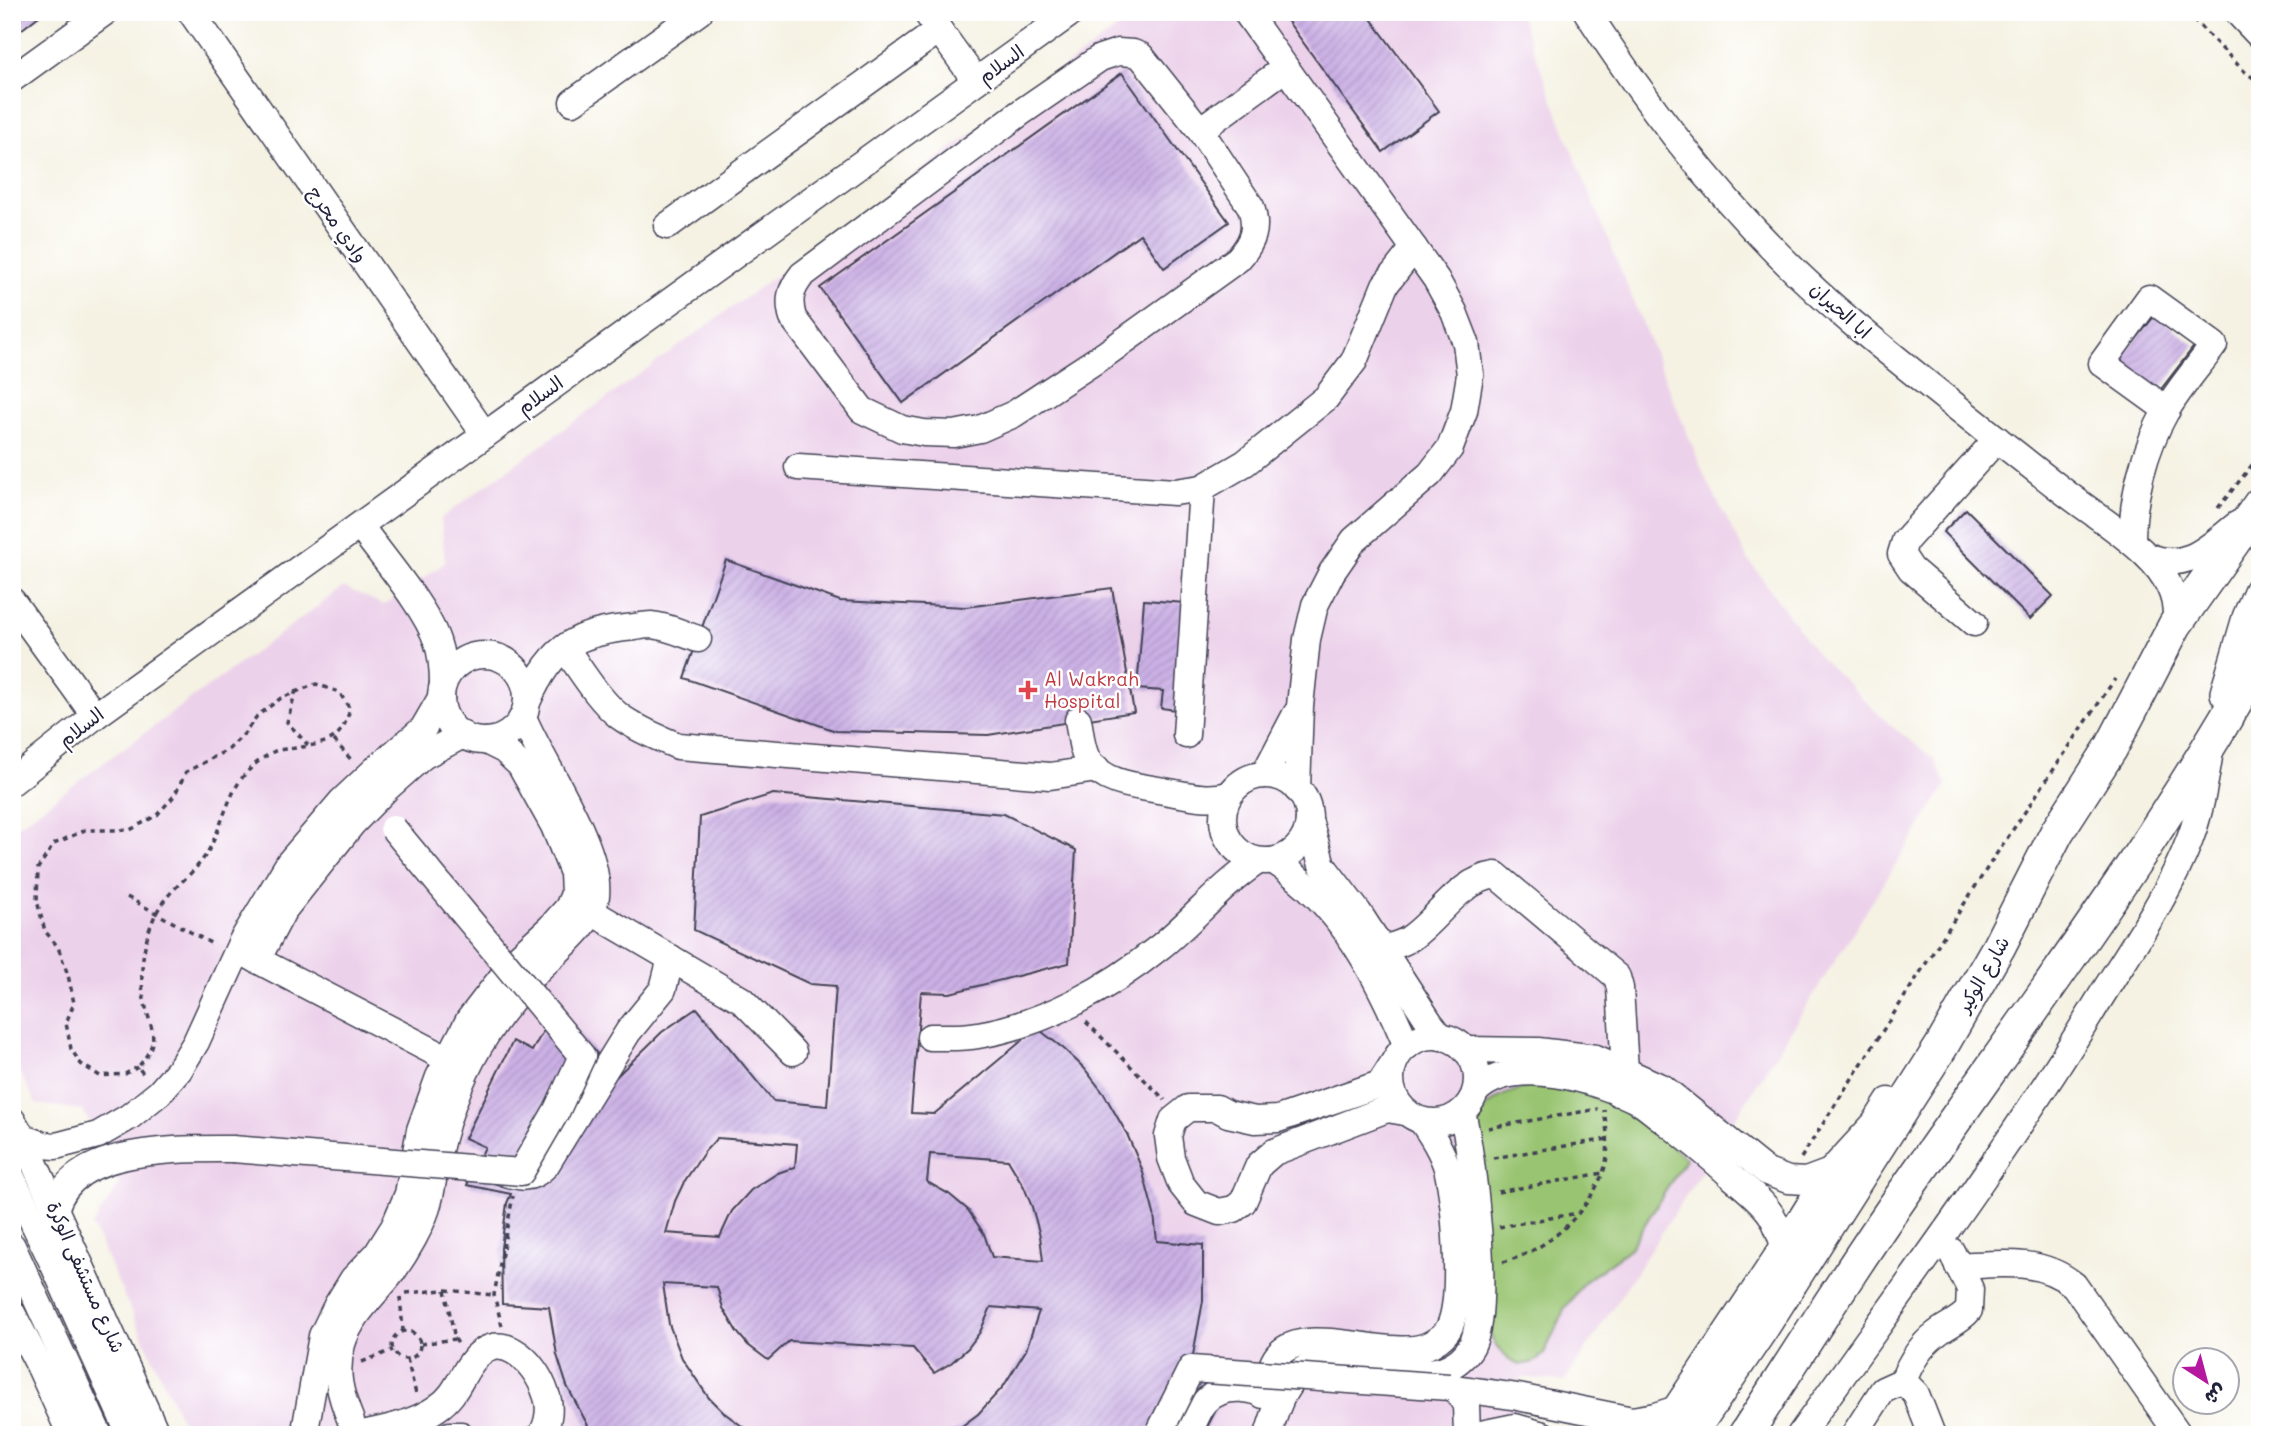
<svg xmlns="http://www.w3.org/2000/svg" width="2272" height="1447" viewBox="0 0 2272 1447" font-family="Mali,'Playpen Sans Arabic',sans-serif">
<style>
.built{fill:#ecd1ea}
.green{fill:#99c471;stroke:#5e7356;stroke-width:2}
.building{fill:url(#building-hatch);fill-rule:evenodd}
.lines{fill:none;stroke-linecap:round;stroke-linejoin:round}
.minor-casing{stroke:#424154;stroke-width:29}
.major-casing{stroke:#424154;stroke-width:36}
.path{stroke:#424154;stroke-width:3.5;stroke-dasharray:5 5;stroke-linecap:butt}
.minor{stroke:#fff;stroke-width:26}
.major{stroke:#fff;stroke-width:33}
.minor-bridge-casing{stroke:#424154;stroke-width:29;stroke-linecap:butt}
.minor-bridge{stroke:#fff;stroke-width:26}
.health-dot{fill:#e0444e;stroke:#fff;stroke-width:2.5}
.labels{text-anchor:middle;stroke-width:5;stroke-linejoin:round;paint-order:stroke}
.street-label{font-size:19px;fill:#22223b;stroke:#fff}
.health-label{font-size:19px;fill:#be3a42;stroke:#fff;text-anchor:start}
</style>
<defs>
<pattern id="building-hatch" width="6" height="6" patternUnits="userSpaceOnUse" patternTransform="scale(1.75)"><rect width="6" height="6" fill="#cbb0e5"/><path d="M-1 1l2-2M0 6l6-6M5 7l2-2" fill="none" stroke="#ae97c5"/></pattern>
</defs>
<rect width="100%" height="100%" fill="#fff"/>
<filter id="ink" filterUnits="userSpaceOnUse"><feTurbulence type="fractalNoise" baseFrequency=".0143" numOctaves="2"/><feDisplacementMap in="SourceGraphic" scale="14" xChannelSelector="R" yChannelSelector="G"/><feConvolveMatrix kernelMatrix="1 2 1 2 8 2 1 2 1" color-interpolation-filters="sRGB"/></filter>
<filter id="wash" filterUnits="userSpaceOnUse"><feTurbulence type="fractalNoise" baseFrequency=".00686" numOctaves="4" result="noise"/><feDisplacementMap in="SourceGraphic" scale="28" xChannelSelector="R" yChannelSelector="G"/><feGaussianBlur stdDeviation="1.57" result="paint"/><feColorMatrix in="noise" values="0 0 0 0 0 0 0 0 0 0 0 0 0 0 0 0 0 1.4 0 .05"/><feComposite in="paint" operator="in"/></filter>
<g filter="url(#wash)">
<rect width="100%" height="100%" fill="#f5f2e3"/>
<!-- built -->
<polygon class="built" points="1140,12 1519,12 1577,163 1705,477 1747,558 1817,654 1890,725 1934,759 1946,785 1711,1157 1565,1381 1521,1377 1515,1435 188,1435 92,1226 119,1185 98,1135 82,1110 36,1104 12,1057 12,830 344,587 384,605 445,563 441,518"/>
<!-- green -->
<path class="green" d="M1534,1086L1578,1089L1636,1117L1686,1158L1630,1248L1583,1283L1564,1310L1544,1354L1534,1362L1519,1365L1509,1360L1494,1343L1487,1328L1475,1137C1481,1101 1500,1093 1534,1086Z"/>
<g id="blocks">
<!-- building -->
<g class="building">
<polygon points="12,12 44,12 12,37"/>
<polygon points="1281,12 1366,12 1439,111 1383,152"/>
<polygon points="1122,73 1229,222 1164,268 1140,234 903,403 820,288"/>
<polygon points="2156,314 2195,345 2158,393 2118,362"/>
<polygon points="1966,509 2053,596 2030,619 1943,532"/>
<polygon points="726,560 840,601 966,607 1112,588 1134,712 988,735 836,731 684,678"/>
<polygon points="1144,600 1185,603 1176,710 1161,708 1163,691 1137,689"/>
<path d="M773,794L1004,814L1076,850L1069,963L950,993L921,992L911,1113L934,1114L1037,1028L1064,1049L1084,1068L1104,1094L1127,1134L1142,1169L1154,1214L1157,1241L1203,1245V1301L1193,1355L1215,1361L1196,1401L1216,1410L1203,1435H950L978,1414L1003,1387L1026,1350L1039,1311L991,1307L980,1332L968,1348L951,1363L934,1373L913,1348L789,1341L768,1360L748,1345L737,1332L723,1308L717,1287L663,1284L669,1324L682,1358L709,1398L723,1412L754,1435H593L567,1386L557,1355L549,1307L502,1304L501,1248L507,1203L511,1194L467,1185L485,1147L465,1138L513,1041L532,1051L556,1008L617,1076L662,1032L697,1008L773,1101L827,1106L836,986L810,984L694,930L700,817ZM717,1138L797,1144L795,1167L778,1173L751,1190L732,1211L720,1237L666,1233L675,1201L684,1182L705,1151ZM930,1154L1008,1160L1024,1187L1032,1207L1040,1236L1043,1261L992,1257L984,1234L968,1210L949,1194L927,1182Z"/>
</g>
</g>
</g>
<g filter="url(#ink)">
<use href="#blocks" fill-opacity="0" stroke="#424154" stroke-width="2"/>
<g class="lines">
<!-- minor casing -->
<g class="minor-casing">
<g id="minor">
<polyline points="191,12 485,435"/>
<polyline points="926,12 976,81"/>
<polyline points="1246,12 1436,279 1454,312 1466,343 1470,375 1464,411 1450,448 1430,474 1354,540 1332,572 1315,605 1307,639 1300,706 1297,789"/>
<path d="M1587,12C1661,127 1749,237 1855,325C1922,380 1990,434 2058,487C2087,510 2119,529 2146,555C2165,573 2180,598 2175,625"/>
<path d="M1118,52L1133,53L1141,56L1200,130L1251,207C1258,229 1253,242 1238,259L1107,353L1014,414L980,429L954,434L924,433L902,429L862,410L793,318C788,300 790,290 802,275L1020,113L1100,58Z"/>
<polyline points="12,79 105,12"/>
<polyline points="573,102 699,12"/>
<polyline points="1200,130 1284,69"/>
<polyline points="667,226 939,30"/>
<polyline points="798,467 1175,492 1202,488 1245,463 1326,398 1354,361 1385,285 1414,248"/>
<path d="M360,526C382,557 425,606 437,641C442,655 443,669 443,684"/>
<path d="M2132,542C2132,498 2144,450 2166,411C2179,388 2198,367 2214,345L2149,298L2102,363L2167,410"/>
<path d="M2148,556C2186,573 2210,546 2238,524"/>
<polyline points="12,601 95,716"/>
<polyline points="1974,623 1911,569 1901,554 1905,541 1997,439"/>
<path d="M565,648C581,670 597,698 619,716C637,729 658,738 678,746L1050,776L1097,769"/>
<circle cx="484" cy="698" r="43"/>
<path d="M528,700C552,645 577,632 635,627C641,626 646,625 651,625C667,626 683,634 698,639"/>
<path d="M1078,720C1081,734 1081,751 1089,762C1106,785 1140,786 1164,791C1187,795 1206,801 1229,795"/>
<polyline points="1186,735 1202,488"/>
<polyline points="1264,775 1296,714"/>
<circle cx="1266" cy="818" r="43"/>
<polyline points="12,782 95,716 1072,12"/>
<polyline points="1309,820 1322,865 1358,912 1430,1023 1441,1037"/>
<path d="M1274,861C1340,903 1377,975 1407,1046"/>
<polyline points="590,911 742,1000 793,1052"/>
<path d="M1383,949C1391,946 1402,944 1409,939C1438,920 1458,880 1496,875L1617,977L1620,988L1625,1070L1618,1093"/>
<polyline points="242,952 463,1067"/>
<polyline points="257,960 283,911 352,824 387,788 423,756 463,735"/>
<circle cx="1434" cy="1079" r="43"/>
<path d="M930,1037C946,1037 963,1038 978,1035C1045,1024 1109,988 1161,946C1194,919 1222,885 1258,861"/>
<polyline points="1465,1050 1538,1051 1596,1058 1663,1088 1767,1172 1788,1180 1806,1181 1830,1172"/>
<polyline points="1394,1062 1380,1084 1278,1119 1255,1120 1228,1114 1217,1108 1188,1108 1173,1120 1168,1136 1171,1158 1181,1184 1196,1203 1219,1212 1234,1209 1243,1202 1259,1165 1274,1152 1387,1109 1405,1112"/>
<path d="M1476,1091C1513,1054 1597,1080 1638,1101C1647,1106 1655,1114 1664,1120C1687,1138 1709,1155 1730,1175C1744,1187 1762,1200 1772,1216C1777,1225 1781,1236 1784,1246"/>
<polyline points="12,1120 23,1138 157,1435"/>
<polyline points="23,1138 43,1145 56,1146 98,1135 129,1117 159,1093 179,1070 196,1042 242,941 289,863 342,801 378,767 423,729 441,698"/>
<path d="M500,1171C519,1178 531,1181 546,1165L628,1032L663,989L671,958"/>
<polyline points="12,1178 52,1261 130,1435"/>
<path d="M54,1221C57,1145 178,1149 232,1149"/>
<polyline points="12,1246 99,1435"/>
<path d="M1958,1266C1999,1264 2040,1257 2074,1285L2179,1435"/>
<polyline points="12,1313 39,1365 71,1435"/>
<path d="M1903,1381C1910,1363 1920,1346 1936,1334C1947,1325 1960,1321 1969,1310L1970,1289L1951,1251"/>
<polyline points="1449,1387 1518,1397 1632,1420 1655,1416 1677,1409"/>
<polyline points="1453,1387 1466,1404 1467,1435"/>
<path d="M1263,1395C1267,1383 1270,1365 1278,1355C1306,1323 1386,1359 1424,1347C1433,1344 1445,1336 1449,1328C1464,1297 1455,1202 1447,1168C1442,1151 1432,1136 1422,1121"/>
<path d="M351,1421C340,1394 334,1373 342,1344C351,1314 375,1295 393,1271C400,1261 407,1250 413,1239C419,1228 426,1213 429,1200C433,1185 434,1169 438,1154C448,1111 464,1068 488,1032C501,1012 518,992 534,974C553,953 593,926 596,896C601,846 543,766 523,717"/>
<polyline points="306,1425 322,1336 337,1305 353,1279 377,1254 394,1227 408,1194 420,1130 439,1077 469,1020 517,958 551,927 568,908 574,894 573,873 554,826 520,765 504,750 486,741"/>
<path d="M367,1433C391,1428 417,1422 437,1408C454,1397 459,1381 469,1366C497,1323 535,1360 546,1394C551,1406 549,1424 541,1435"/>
<polyline points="450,1435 461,1435"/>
<path d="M1188,1435C1193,1425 1198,1409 1206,1401C1226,1381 1257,1389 1278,1400"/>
<path d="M1268,1435C1276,1409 1286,1372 1316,1364C1345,1367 1419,1378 1444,1369C1455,1365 1466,1356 1472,1345C1491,1307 1473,1156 1462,1112"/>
<polyline points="1476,1435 1515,1427 1543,1435"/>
<polyline points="1658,1435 1784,1246 1830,1172 1875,1123 1889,1101"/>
<path d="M1800,1435C1899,1295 2002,1159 2091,1013C2124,958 2168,898 2190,839C2201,810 2205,781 2210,751"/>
<polyline points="1854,1435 1883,1390 1903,1381 1916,1394 1932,1435"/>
</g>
</g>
<!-- major casing -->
<g class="major-casing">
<g id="major">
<polyline points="2242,12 2260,31"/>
<polyline points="2227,693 2249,618 2260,592"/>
<polyline points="1689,1435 1761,1329 1941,1047 1999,946 2057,832 2111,748 2175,625 2260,504"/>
<path d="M1745,1435C1793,1361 1840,1286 1890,1213C2016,1030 2151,854 2260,659"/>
</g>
</g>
<!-- path -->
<g class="path">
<polyline points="2186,12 2244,71 2260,83"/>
<polyline points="2218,508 2260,455"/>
<polyline points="296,690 287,722 308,745"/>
<polyline points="334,740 353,762"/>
<polyline points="127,897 214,945"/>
<polyline points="1086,1022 1165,1100"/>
<path d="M138,1067L125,1074L100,1076L81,1064L71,1049L66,1023L74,1003L68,975L58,947L45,931L37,901L38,868L54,844L85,830H130L157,815L174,796L186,772L229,749L244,734L257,716L281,698L316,684L339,692L350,709C341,742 327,743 296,748C289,749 281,749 275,751C267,755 255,763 249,770C226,792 222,833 203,859C186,882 165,891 153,920C143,944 139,974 144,999C150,1031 163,1037 138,1067L144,1075"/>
<polyline points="1488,1128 1598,1109"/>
<polyline points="1493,1158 1608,1139"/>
<polyline points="1801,1158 1993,859 2115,679"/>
<polyline points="1498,1192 1603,1173"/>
<polyline points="1499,1227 1578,1213"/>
<path d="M1503,1262C1546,1251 1585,1216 1602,1175C1611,1155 1607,1131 1604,1110"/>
<polyline points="445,1290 455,1339 459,1345"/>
<polyline points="406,1293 445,1290 494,1295"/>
<polyline points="400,1297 403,1330"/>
<polyline points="502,1326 494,1295 513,1196"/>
<circle cx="406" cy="1345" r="14"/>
<polyline points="421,1344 455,1339"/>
<polyline points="407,1359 416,1394"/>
<polyline points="362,1362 393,1350"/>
</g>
<!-- minor -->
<use href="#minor" class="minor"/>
<!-- major -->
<use href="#major" class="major"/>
<!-- minor-bridge casing -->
<g class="minor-bridge-casing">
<g id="minor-bridge">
<polyline points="232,1149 521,1172 557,1110 582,1056 393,828"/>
<polyline points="1158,1435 1191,1369 1449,1387"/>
</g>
</g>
<!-- minor-bridge -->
<use href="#minor-bridge" class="minor-bridge"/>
</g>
</g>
<!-- markers -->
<path class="health-dot" d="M1024.5 679.5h7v7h7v7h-7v7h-7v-7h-7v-7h7z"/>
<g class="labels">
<!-- street labels -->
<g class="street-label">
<text transform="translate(1001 64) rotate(-36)" y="7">السلام</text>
<text transform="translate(338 224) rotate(55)" y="7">وادي محرج</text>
<text transform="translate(1841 310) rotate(42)" y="7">ابا الحيران</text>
<text transform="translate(540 395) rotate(-36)" y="7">السلام</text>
<text transform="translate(81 727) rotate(-38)" y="7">السلام</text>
<text transform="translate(1983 974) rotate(-60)" y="7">شارع الوكير</text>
<text transform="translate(86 1277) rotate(66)" y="7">شارع مستشفى الوكرة</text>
</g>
<!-- health labels -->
<g class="health-label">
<text x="1044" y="686">Al Wakrah<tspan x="1044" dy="22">Hospital</tspan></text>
</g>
</g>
<!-- margin -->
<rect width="2272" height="1447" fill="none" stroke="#fff" stroke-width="42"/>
<!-- north arrow -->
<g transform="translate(2206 1381) rotate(144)"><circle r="33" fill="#ffffff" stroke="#a7a7b1" stroke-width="2"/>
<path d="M0-5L12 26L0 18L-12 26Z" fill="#b5179e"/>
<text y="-10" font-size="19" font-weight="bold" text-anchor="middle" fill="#22223b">ش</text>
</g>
</svg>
